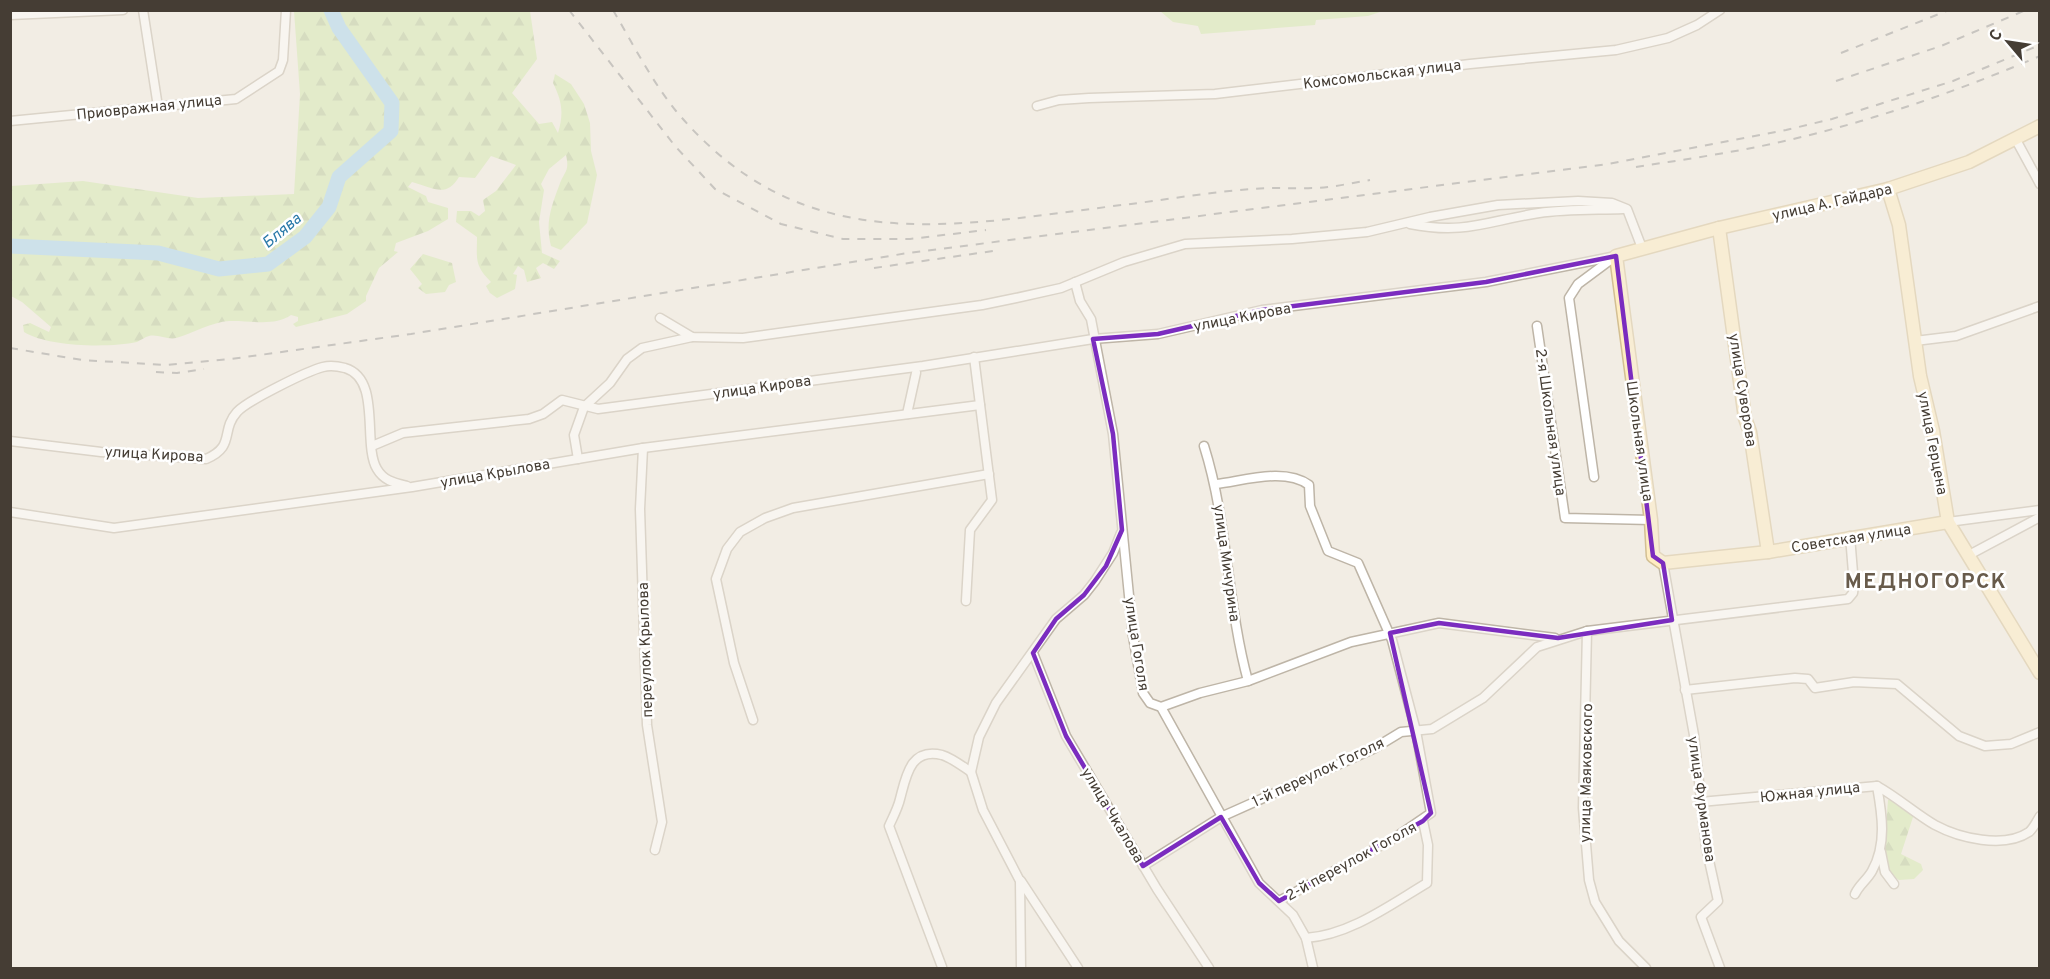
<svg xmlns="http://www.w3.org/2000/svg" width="2050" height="979" viewBox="0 0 2050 979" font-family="Overpass,sans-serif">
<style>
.forest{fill:url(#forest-firs)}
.garden{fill:#d0e8ac}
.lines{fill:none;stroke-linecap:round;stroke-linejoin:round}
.river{stroke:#9fd3f1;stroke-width:15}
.street-casing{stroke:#beb5a7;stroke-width:11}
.secondary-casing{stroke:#d3bf93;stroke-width:15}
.street{stroke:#fff;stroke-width:8}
.secondary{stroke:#ffedc2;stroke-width:12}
.rail{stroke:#949494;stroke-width:2;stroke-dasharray:8 8;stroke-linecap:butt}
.marked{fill:none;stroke:#7b2cbf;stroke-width:4.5;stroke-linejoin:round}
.labels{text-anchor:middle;stroke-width:5;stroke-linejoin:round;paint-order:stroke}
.street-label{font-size:15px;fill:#453d34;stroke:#fff}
.water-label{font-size:16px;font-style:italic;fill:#2b7aa9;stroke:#fff}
.district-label{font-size:21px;font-weight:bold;letter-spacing:1.5px;fill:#685b4b;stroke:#fff}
</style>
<defs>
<pattern id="forest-firs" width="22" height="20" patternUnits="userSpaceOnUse" patternTransform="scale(1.5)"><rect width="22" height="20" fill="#d0e8ac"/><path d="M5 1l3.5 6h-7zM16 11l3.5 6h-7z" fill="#b4c895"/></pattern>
</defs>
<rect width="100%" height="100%" fill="#f2ede4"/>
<!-- forest -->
<g class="forest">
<path d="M294,11H530L537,59L512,93L539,124L552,122L558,133C564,113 562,101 553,83L555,74L571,84L584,104L590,123L591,151L597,175L587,223L561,250L551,246C545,224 551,207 559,186C564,171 570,172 566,155L549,169L541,184L544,190L539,222L542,253L560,261L554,269L543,263L536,268L541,278L527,282L524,270L518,266L513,274L517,275L515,289L497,298L490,293L486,286L491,282C474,265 477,259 477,237L456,222L457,211H471L479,216L485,211L483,200L496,191L516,165L491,156L475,178L459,177C446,199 432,187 412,182L408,187L426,196L428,202L448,208V219L428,231L396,243L394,251L398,252L379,268L366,296V301L347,314L296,327L293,324L298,321V317L291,315C274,327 249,320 229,321C212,322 193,333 176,338C168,340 158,334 149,336C145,337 141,340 137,342C109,348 48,347 24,332L23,325L30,323L49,332L51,327L22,302L11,296V186L83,181L198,198L294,194L300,94Z"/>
<polygon points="423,254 452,263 456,282 449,285 445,292 426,294 418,288 422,284 410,269"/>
<polygon points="1893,798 1914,814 1901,854 1921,864 1923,870 1914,879 1899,880 1889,874 1884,850 1888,800"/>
</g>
<!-- garden -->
<polygon class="garden" points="1160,11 1383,11 1368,16 1316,20 1315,25 1201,34 1198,26 1173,22"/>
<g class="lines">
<!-- river -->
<polyline class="river" points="10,246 158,253 219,269 268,264 305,237 329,207 339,177 391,131 392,103 339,28 331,10"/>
<!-- street casing -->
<g class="street-casing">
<g id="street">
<polyline points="143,10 158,107"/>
<polyline points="10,15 123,10"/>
<polyline points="1037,106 1059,100 1089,98 1215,94 1470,64 1616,50 1668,38 1697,25 1720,10"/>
<polyline points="10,121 236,99 279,71 283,60 286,10"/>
<polyline points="2015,138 2040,184"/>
<path d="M1410,224C1465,235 1487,221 1539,213C1565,209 1595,210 1623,209"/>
<polyline points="1075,282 1080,301 1091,319 1113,434 1133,636 1143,693 1150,703 1161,707 1259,883 1293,915 1306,938 1313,968"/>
<polyline points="660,318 692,337 743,338 982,305 1016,298 1061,288 1124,262 1185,244 1292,239 1367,232 1430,217 1498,205 1578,201 1612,203 1627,209 1642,248"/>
<polyline points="1537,326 1565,518 1651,520"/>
<polyline points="1915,341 1956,336 2040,306"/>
<polyline points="907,414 916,373"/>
<path d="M10,441L101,452L206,459C236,446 220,431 237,412C247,401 307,371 323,367C331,365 337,366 345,368C382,379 362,444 377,469C384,481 395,483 407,486"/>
<polyline points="372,446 403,433 529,419 543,414 562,400 598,409 923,366 1093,339 1158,334 1262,310 1486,282 1616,256"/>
<path d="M1204,446C1228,522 1227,604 1248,681"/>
<polyline points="643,448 640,509 647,725 662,822 655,850"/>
<polyline points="578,459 574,435 584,407 610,383 627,359 642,348 692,337"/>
<polyline points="1594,477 1569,298 1578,284 1613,258"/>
<path d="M1216,484C1243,481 1285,467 1309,485L1310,506L1328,551L1358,563L1392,640L1416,731L1431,813L1393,839L1279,901"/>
<polyline points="10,512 114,528 412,487 643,448 980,405"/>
<polyline points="1948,522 2040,510"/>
<polyline points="1969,555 2040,517"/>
<polyline points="1663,563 1694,735 1706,847 1718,901 1701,917 1720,968"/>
<polyline points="966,601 970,530 992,500 974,357"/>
<polyline points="1587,631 1583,808 1589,880 1595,902 1619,941 1646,968"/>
<polyline points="1033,653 1066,736 1157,889 1209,968"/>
<polyline points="1685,690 1795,678 1808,679 1815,688 1854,682 1897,684 1959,736 1985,746 2011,744 2040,732"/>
<polyline points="1161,707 1200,693 1248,681 1351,642 1439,623 1555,638"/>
<polyline points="753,720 734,663 716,579 727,549 740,532 765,518 793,508 989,474"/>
<path d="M1700,802L1877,786C1897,797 1916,814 1935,825C1959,838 2004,849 2029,832C2033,829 2037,821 2040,816"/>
<polyline points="1881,852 1885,872 1894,884"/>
<polyline points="1143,866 1221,817 1373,749 1401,732 1432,729 1483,698 1537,647 1587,631 1848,599 1853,593 1854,585 1850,536"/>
<polyline points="1021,881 1078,968"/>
<path d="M1855,894C1859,885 1867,880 1872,871C1887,844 1882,814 1877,786"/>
<path d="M1306,938C1350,935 1390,905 1427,883L1428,845L1423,821"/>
<path d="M942,967L889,826C893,817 898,808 900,799C906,777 910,747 942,755C952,758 962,766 971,772"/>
<polyline points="1021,968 1020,881 983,810 971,772 979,737 996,703 1056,619 1084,595 1095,581 1113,553 1121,533"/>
</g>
</g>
<!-- secondary casing -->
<g class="secondary-casing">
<g id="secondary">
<polyline points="1888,189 1899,225 1920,376 1933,431 1948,522 2040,673"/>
<polyline points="1719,228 1745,418 1750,432 1768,552"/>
<polyline points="1948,522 1768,552 1663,563 1653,556 1651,520 1616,256 1719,228 1888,189 1969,162 2040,126"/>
</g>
</g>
<!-- street -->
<use href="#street" class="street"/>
<!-- secondary -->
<use href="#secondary" class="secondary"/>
<!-- rail -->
<g class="rail">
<polyline points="569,10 675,146 715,189 781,224 843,239 910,239 986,230"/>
<path d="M613,10C633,44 651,80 676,111C802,261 951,226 1122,205C1165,200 1209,192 1253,189C1272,187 1292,189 1312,188C1331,188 1351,183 1370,180"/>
<polyline points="1841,53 1949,10"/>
<polyline points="1836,81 1941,46 2026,10"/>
<path d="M1636,167C1687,159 1738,152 1789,140C1875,120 1958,91 2040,56"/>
<polyline points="874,268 993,251"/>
<polyline points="10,348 82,360 165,365 231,359 411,334 908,253 1608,164 1786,130 1832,119 1953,81 2040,45"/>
<polyline points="156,372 177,373 204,369"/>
</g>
</g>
<!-- marked area -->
<path d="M0 0H2050V979H0ZM1616,256L1653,556L1663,563L1672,620L1558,638L1439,623L1390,633L1431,813L1423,821L1279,901L1259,883L1221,817L1143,866L1066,736L1033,653L1056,619L1084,595L1106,566L1122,530L1113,434L1093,339L1158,334L1262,310L1486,282Z" fill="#f2ede4" fill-opacity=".55" fill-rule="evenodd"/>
<path class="marked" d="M1616,256L1653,556L1663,563L1672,620L1558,638L1439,623L1390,633L1431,813L1423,821L1279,901L1259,883L1221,817L1143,866L1066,736L1033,653L1056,619L1084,595L1106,566L1122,530L1113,434L1093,339L1158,334L1262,310L1486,282Z"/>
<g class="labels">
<!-- street labels -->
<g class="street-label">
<text transform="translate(1382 74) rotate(-7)" y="5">Комсомольская улица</text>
<text transform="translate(149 107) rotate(-6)" y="5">Приовражная улица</text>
<text transform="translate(1832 202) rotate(-13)" y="5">улица А. Гайдара</text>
<text transform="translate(1242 317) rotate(-11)" y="5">улица Кирова</text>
<text transform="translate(762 387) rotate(-8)" y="5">улица Кирова</text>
<text transform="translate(1743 390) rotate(81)" y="5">улица Суворова</text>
<text transform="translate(1551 422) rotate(82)" y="5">2-я Школьная улица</text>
<text transform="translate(1640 441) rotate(82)" y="5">Школьная улица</text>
<text transform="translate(1933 443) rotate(79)" y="5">улица Герцена</text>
<text transform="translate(154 454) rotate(3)" y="5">улица Кирова</text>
<text transform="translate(495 473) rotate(-10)" y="5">улица Крылова</text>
<text transform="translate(1851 538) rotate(-9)" y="5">Советская улица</text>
<text transform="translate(1227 563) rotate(82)" y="5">улица Мичурина</text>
<text transform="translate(1137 644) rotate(81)" y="5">улица Гоголя</text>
<text transform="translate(645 650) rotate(-92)" y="5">переулок Крылова</text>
<text transform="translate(1318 772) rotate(-25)" y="5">1-й переулок Гоголя</text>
<text transform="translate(1586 773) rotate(-89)" y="5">улица Маяковского</text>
<text transform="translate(1810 792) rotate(-6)" y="5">Южная улица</text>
<text transform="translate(1702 799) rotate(82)" y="5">улица Фурманова</text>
<text transform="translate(1113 815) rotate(59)" y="5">улица Чкалова</text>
<text transform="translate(1351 861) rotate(-29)" y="5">2-й переулок Гоголя</text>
</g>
<!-- water labels -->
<g class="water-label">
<text transform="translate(281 230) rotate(-40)" y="6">Блява</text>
</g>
<!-- district labels -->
<g class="district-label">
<text x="1926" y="588">МЕДНОГОРСК</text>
</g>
</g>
<!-- border -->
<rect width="2050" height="979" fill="none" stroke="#453d34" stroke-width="24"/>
<!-- north arrow -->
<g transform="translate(2008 42) rotate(299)" stroke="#ffffff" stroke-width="4.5" paint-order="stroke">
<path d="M0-4.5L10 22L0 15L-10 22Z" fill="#453d34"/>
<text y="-9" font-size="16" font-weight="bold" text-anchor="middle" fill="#453d34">С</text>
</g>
</svg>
